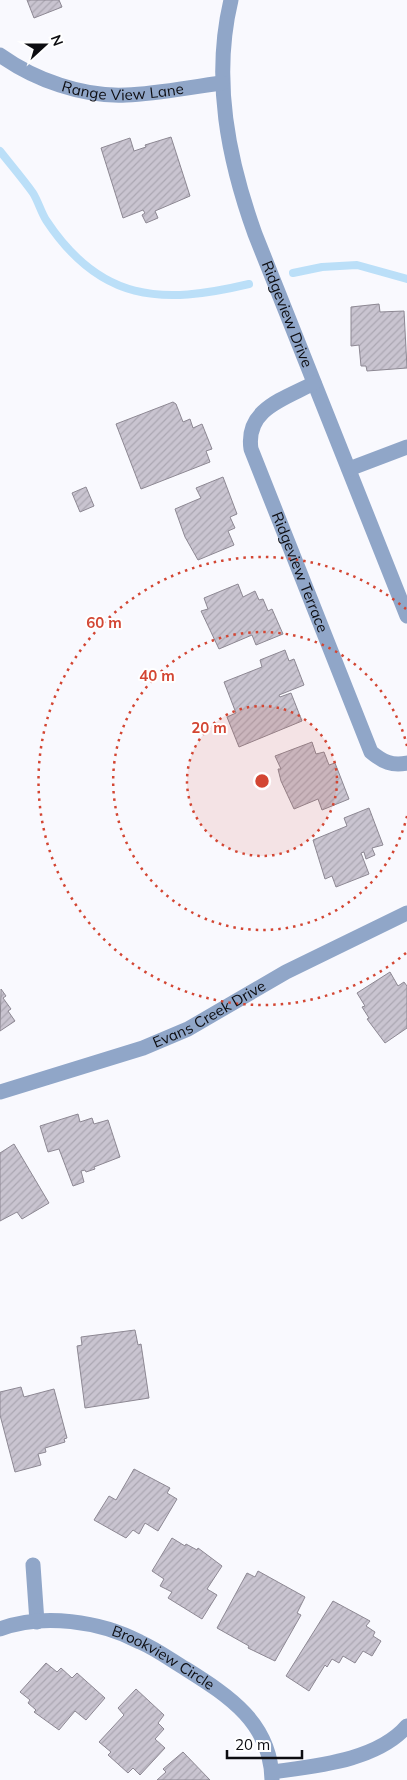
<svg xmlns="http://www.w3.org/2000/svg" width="407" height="1780" viewBox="0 0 407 1780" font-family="Mulish,sans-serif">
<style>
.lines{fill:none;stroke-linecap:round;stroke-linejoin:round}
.stream{stroke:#bbdff8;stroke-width:8}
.building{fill:url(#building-hatch);stroke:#8d8893}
.minor{stroke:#90a6c8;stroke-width:15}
.ring{fill:none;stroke:#d34633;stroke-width:2.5;stroke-dasharray:2.5 5}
.labels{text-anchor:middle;stroke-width:4;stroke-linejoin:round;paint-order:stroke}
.street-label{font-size:15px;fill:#0d0d11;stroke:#fff}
.centre{fill:#d34633;stroke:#fff;stroke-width:2.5}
.ring-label{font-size:15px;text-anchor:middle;font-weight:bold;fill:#d34633;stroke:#fff;stroke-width:4;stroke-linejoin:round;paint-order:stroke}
</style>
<defs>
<pattern id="building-hatch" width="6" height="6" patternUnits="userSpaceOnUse" patternTransform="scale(1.25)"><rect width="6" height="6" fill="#c9c4d0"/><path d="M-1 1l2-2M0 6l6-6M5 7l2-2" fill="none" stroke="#aba7b2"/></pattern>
</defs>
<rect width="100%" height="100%" fill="#f9f9fe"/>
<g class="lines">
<!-- stream -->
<g class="stream">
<path d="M0,151C11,165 23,179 33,193C38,201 41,212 46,220C100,302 161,305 249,284"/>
<polyline points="293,273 322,267 357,265 407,279"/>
</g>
</g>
<!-- building -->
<g class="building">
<polygon points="27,0 59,0 62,7 34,18"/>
<polygon points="171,137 190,196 155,211 158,218 146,223 142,215 145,213 143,210 123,218 101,148 130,138 134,151 146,147 145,145"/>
<polygon points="379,304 380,312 404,311 407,368 367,371 366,366 361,366 359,345 351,346 351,307"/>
<polygon points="173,402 176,404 183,422 190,419 193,428 202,424 212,449 206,451 210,462 141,489 116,424"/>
<polygon points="223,477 237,514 230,517 235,528 228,531 234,545 198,560 185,537 175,509 201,498 196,488"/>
<polygon points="86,487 94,506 80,512 72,493"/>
<polygon points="238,584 243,597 255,591 259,600 263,599 268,611 272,609 283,634 256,645 252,635 219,649 201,611 208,609 204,598"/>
<polygon points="285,650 289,661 294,659 304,685 279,695 280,697 291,693 302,721 239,747 227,717 236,713 224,682 262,667 260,660"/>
<polygon points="312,742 316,754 324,752 329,765 335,763 349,799 322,810 318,799 294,809 281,781 278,769 281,769 275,756"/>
<polygon points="369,808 383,845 372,848 375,855 366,859 364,852 361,853 369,874 336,887 332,876 325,879 313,840 347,826 344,818"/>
<polygon points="390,972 398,986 404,982 407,986 407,1028 385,1043 367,1019 369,1018 362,1007 365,1006 357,993"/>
<polygon points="1,989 6,996 3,998 11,1009 8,1011 15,1021 0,1031"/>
<polygon points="78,1114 80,1122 92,1118 94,1124 108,1120 120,1157 94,1167 95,1169 86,1172 85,1170 81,1171 84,1182 73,1186 59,1149 48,1152 40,1126"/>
<polygon points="14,1144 49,1203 22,1219 17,1212 0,1221 0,1153"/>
<polygon points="135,1330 138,1345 141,1344 149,1398 85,1408 77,1346 82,1345 81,1337"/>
<polygon points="21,1387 24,1397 54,1389 67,1438 64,1439 65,1442 45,1448 46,1452 38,1454 41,1465 15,1472 0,1415 0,1392"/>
<polygon points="134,1469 170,1488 167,1493 177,1499 158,1531 145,1523 139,1534 133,1530 126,1538 94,1520 109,1496 116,1500"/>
<polygon points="172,1538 185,1546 186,1544 197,1550 198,1548 222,1566 207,1589 217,1595 202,1619 168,1598 172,1592 160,1586 164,1579 152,1571"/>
<polygon points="258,1571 305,1597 297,1613 301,1615 275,1661 248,1648 249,1646 217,1628 247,1573 255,1577"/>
<polygon points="333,1601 370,1621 366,1626 375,1632 373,1636 381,1641 372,1656 363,1651 355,1663 343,1656 339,1663 332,1659 327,1667 325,1665 309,1691 286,1676"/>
<polygon points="46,1663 57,1672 61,1668 72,1678 77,1673 105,1698 86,1720 75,1711 59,1730 34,1712 36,1710 28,1703 30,1700 20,1692"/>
<polygon points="136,1689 164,1715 158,1723 164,1729 155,1739 165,1748 140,1775 133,1768 128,1773 108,1755 111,1752 99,1742 124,1715 118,1708"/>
<polygon points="183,1752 210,1780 157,1780 166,1772 163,1769"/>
</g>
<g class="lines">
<!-- minor -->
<g class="minor">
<path id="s1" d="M231,0C212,79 228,159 255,234L407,616"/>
<path id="s2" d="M0,55C35,80 83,97 126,95C158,94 190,87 222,83"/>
<path id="s3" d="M314,383C284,399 245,409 251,449L371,752C383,762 392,766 407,763"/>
<polyline points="349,469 407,447"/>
<path id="s4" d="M0,1092L143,1048L188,1029L286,972L407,913"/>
<polyline points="33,1565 37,1622"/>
<path id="s5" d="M0,1629C43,1613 100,1621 140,1642C156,1649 171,1660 186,1669C229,1696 271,1723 272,1780"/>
<path d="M272,1772C315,1766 377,1761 407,1726"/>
</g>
</g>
<!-- distance rings -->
<circle cx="262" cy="781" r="75" fill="#d34633" fill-opacity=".12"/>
<g class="ring">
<circle cx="262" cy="781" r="75"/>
<path d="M407 816A149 149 0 1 1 407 746"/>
<path d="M406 953A224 224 0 1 1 406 609"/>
</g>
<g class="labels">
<!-- street labels -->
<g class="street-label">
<text dy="5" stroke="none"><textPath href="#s2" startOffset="131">Range View Lane</textPath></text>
<text dy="5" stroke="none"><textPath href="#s1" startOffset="325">Ridgeview Drive</textPath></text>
<text dy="5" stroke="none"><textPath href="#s3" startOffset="232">Ridgeview Terrace</textPath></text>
<text dy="5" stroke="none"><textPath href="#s4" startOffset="224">Evans Creek Drive</textPath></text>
<text dy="5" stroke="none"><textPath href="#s5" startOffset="172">Brookview Circle</textPath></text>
</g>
</g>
<circle cx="262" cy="781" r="8" class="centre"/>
<g class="ring-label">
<text x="104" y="628">60 m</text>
<text x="157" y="681">40 m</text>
<text x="209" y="733">20 m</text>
</g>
<!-- north arrow -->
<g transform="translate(45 45) rotate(69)" stroke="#ffffff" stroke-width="4" paint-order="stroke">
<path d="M0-4L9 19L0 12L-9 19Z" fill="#0d0d11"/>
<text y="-8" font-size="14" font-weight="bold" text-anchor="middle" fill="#0d0d11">N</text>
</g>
<!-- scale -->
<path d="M227 1750v8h75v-8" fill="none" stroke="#0d0d11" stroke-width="2.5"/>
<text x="235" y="1750" font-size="15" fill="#0d0d11" stroke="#ffffff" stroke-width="4" paint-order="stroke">20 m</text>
</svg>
